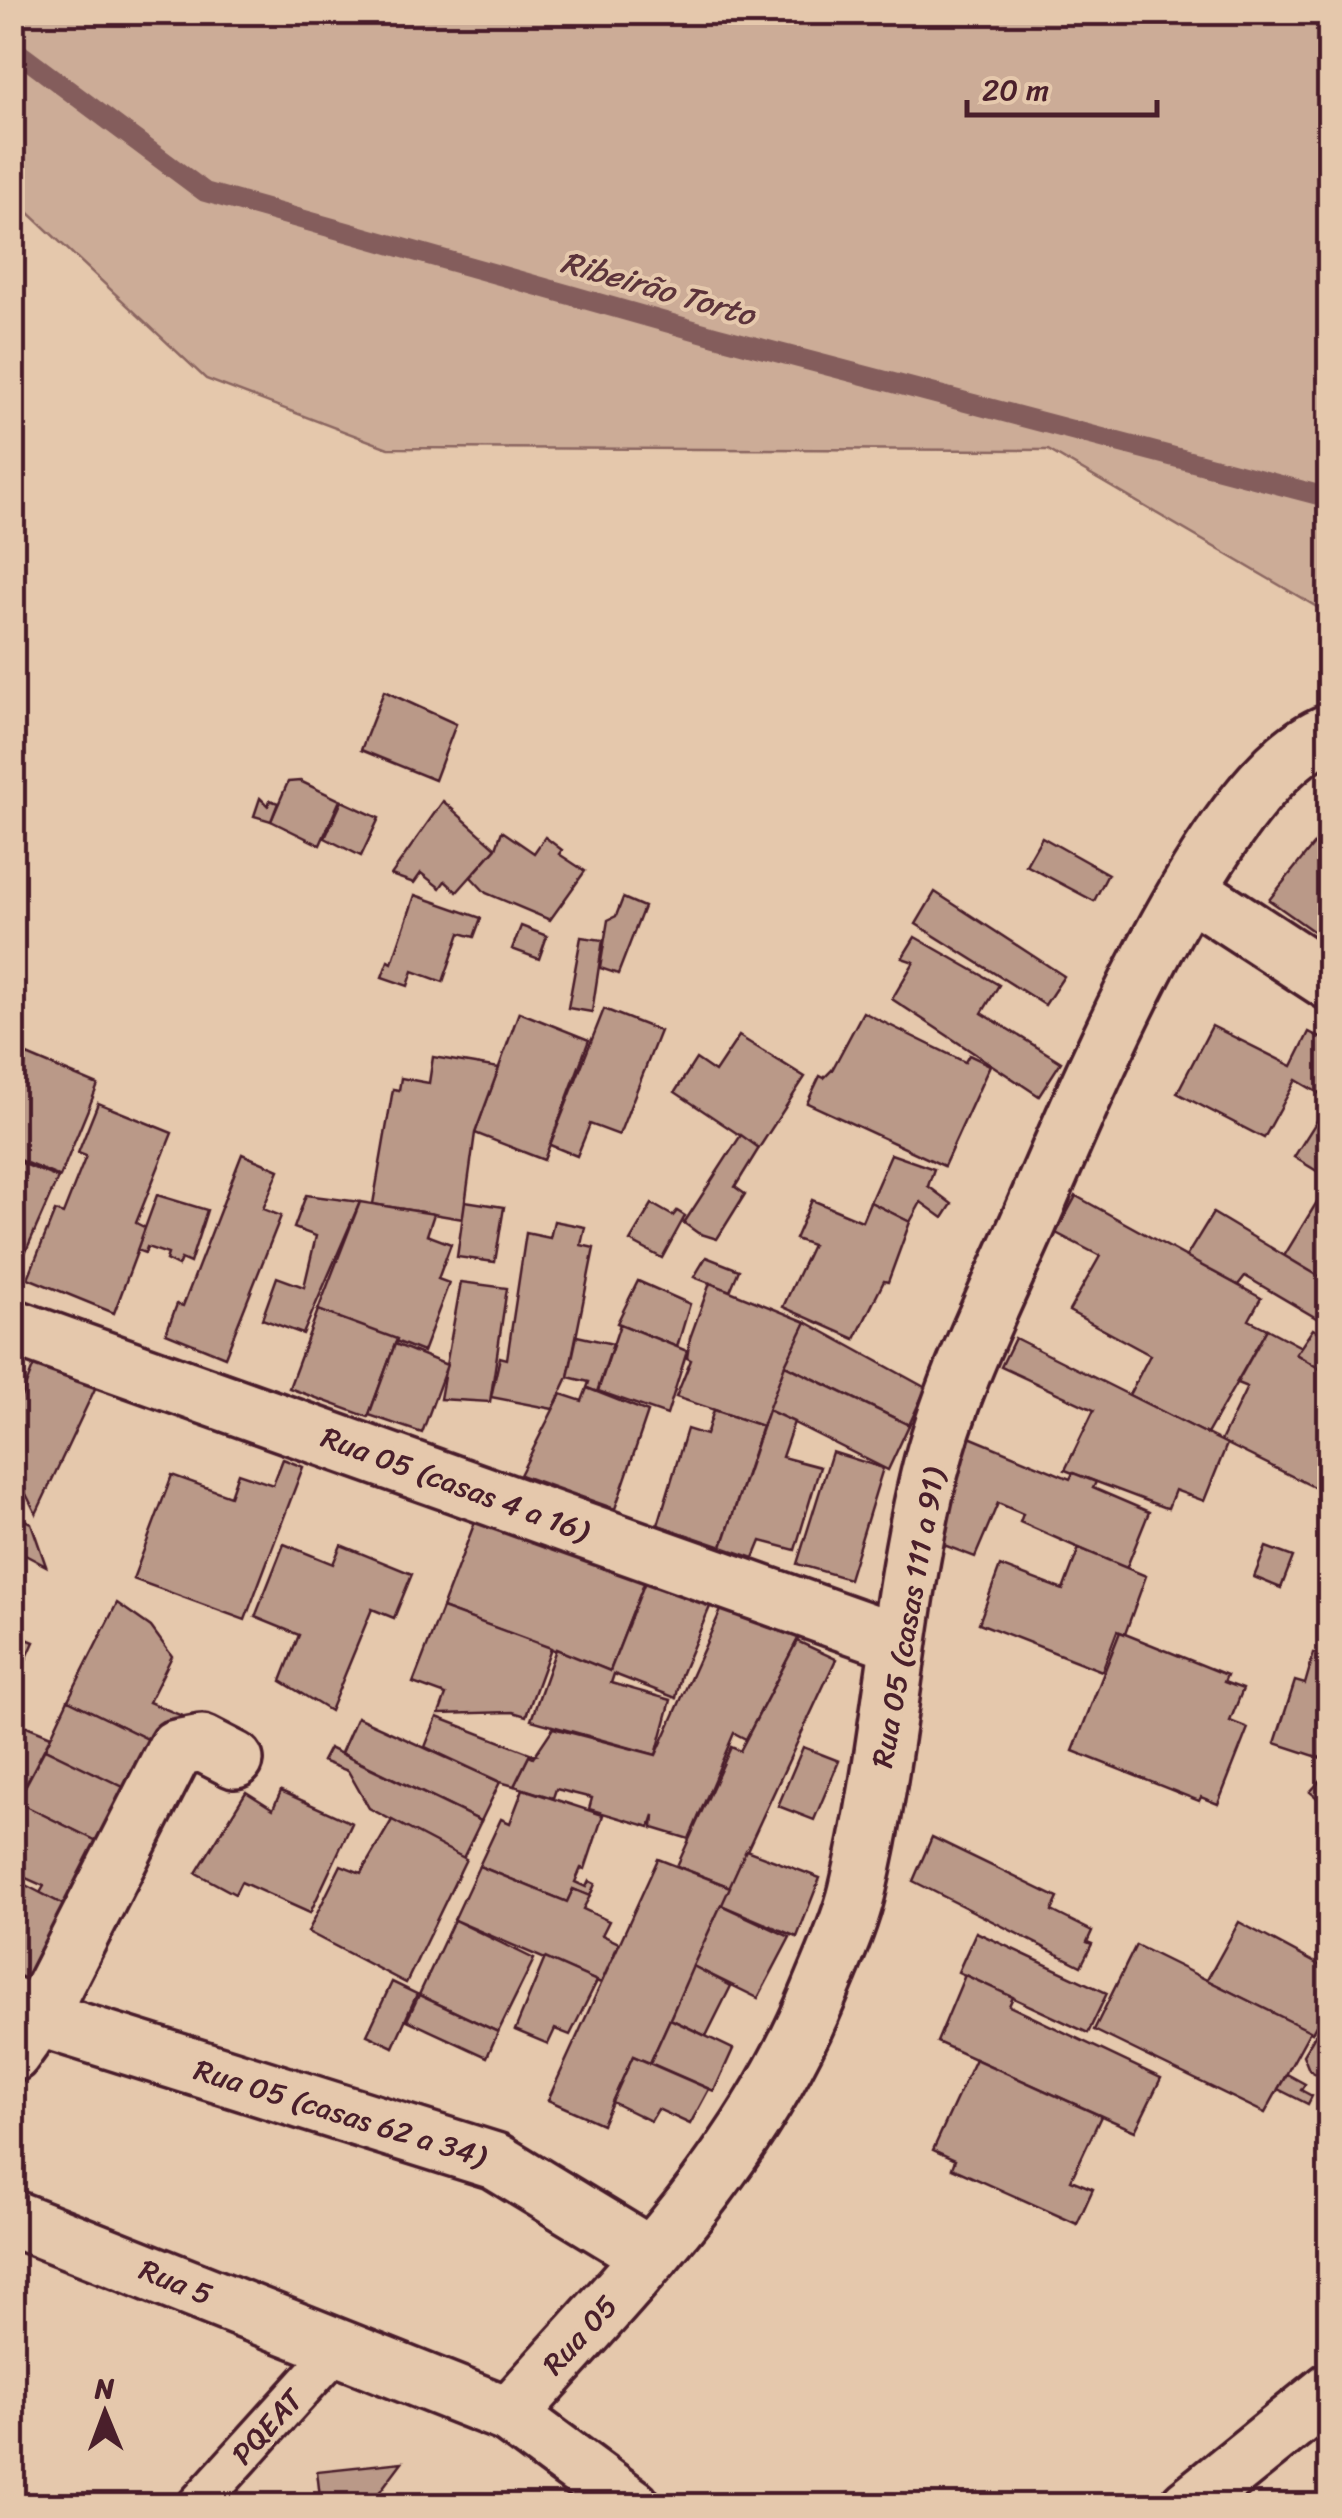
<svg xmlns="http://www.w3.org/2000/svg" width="1342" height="2518" viewBox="0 0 1342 2518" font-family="Sriracha,sans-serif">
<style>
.green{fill:#ccac97;stroke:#8b6661;stroke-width:2.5}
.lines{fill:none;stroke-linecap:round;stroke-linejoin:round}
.stream{stroke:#845d5b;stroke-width:20}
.building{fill:#ba9988;stroke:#4a1f2b;stroke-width:2.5}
.service-casing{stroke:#4a1f2b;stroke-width:45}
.minor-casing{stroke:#4a1f2b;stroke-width:62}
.tertiary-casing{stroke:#4a1f2b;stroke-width:62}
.service{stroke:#e5c8ac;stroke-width:38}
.minor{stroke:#e5c8ac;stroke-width:55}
.tertiary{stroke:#e5c8ac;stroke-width:55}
.labels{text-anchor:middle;stroke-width:8;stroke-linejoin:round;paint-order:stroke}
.street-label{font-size:30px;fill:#4a1f2b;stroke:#e5c8ac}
.water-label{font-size:32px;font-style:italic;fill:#5d343b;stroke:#e5c8ac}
</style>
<rect width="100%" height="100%" fill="#e5c8ac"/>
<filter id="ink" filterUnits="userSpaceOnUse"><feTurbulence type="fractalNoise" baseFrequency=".01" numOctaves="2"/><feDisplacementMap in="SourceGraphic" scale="20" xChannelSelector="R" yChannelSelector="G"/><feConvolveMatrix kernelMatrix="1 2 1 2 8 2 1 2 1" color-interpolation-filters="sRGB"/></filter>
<g filter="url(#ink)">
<!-- green -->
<polygon class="green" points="12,13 1329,13 1329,614 1048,450 388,448 206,379 13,198"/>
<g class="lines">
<!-- stream -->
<polyline class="stream" points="12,48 205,192 715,336 1330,498"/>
</g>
<!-- building -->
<g class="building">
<polygon points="384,691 456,724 435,780 361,750"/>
<polygon points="300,781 340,800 320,845 271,821 288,782"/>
<polygon points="260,798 268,806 270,800 278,803 271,821 254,816"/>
<polygon points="342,801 379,818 361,856 325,838"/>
<polygon points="443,801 496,848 457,892 445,881 440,888 421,873 414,883 391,875"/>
<polygon points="1330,824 1330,943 1269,900"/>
<polygon points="502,831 534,853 545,837 562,850 559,854 585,871 550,920 486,893 471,877 496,848"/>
<polygon points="1042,837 1108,874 1094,901 1026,865"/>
<polygon points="935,892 1064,976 1045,1005 916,924"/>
<polygon points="415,895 481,918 474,937 460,933 443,982 413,971 408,986 382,977 388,961 392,963"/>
<polygon points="623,898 644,907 618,974 600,968 608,920 616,916"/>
<polygon points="521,926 547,936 539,959 512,949"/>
<polygon points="581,937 603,940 592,1012 568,1008"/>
<polygon points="915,937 999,985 982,1013 1061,1062 1039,1096 892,999 914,962 902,958"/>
<polygon points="604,1009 660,1031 619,1135 590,1124 577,1156 550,1145"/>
<polygon points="519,1012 589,1040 544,1160 475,1133"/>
<polygon points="863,1012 965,1062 969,1055 990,1065 944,1166 807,1103 820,1076 824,1078 832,1070"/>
<polygon points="1212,1026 1292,1066 1309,1032 1330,1043 1329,1099 1296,1080 1264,1138 1177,1093"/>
<polygon points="739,1036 805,1077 759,1148 675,1092 696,1059 715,1072"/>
<polygon points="27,1055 98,1085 60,1177 12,1157 12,1091"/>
<polygon points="433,1057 499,1068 475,1133 463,1219 373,1204 393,1089 399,1090 401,1078 429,1083"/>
<polygon points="1330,1100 1330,1179 1294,1157"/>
<polygon points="98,1103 172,1133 136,1223 146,1228 114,1313 28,1278 55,1211 63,1214 86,1156 78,1153"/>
<polygon points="741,1135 759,1148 735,1187 745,1194 717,1239 698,1233 684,1223"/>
<polygon points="242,1154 279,1170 263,1209 281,1216 225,1357 166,1333 177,1304 183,1306"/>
<polygon points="891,1154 934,1169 928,1186 952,1204 943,1218 921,1202 910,1222 870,1202"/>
<polygon points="12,1159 58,1178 25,1253 12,1247"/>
<polygon points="157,1195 207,1210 190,1263 181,1259 178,1266 166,1260 168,1254 147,1247 145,1253 137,1250"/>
<polygon points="306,1195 360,1202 303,1334 262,1319 277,1277 304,1287 316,1236 294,1228"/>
<polygon points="1076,1196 1261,1298 1249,1320 1267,1329 1207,1434 1129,1395 1150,1355 1069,1311 1100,1256 1056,1233"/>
<polygon points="1320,1197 1330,1202 1330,1283 1284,1256"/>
<polygon points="812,1200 862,1221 870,1202 910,1222 888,1282 884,1281 855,1339 783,1307 812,1245 795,1239"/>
<polygon points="465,1201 504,1207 495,1262 457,1257"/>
<polygon points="360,1202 434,1214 427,1235 451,1244 438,1279 449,1283 423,1352 318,1310"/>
<polygon points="652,1204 673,1216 677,1211 685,1216 662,1258 630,1241"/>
<polygon points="1213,1213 1330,1283 1330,1326 1245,1276 1238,1285 1186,1257"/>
<polygon points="554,1221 585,1227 581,1245 594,1248 568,1377 553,1409 491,1397 500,1357 507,1359 526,1233 550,1238"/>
<polygon points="706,1257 739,1270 730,1291 694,1277"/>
<polygon points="638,1281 690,1304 677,1347 617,1323"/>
<polygon points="461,1282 507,1288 490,1402 440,1399"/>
<polygon points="710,1283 806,1322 762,1426 676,1397 691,1360 687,1358 690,1338"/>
<polygon points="318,1310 397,1339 368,1417 289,1388"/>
<polygon points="806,1322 926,1388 909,1425 785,1365"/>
<polygon points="620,1324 687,1351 667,1415 598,1391"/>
<polygon points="1267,1329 1301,1347 1296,1354 1330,1375 1330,1495 1221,1441 1247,1387 1237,1383"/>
<polygon points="1313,1329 1330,1339 1330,1375 1296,1354"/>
<polygon points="577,1336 613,1344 597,1392 587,1388 589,1382 568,1377"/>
<polygon points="1015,1338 1227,1444 1204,1501 1175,1490 1168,1508 1163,1507 1065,1470 1094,1410 1001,1367"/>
<polygon points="395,1344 447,1365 422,1433 369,1415"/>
<polygon points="12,1348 29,1354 12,1396"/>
<polygon points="36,1360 100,1378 36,1514 23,1488 12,1483 12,1397 20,1400"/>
<polygon points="785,1365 909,1425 888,1470 768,1410"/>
<polygon points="587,1388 648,1412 615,1509 520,1475 561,1394 582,1401"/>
<polygon points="714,1410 762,1426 722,1547 658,1525 687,1429 706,1435"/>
<polygon points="768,1410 794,1422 782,1457 820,1467 795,1550 761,1541 754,1558 722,1547"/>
<polygon points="967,1436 1070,1479 1073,1473 1096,1482 1093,1488 1149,1512 1126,1569 1020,1522 1023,1514 998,1503 975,1557 923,1537"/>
<polygon points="832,1452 883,1468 849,1579 797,1564"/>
<polygon points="283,1459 303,1467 245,1620 133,1579 172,1475 230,1496 238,1473 273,1485"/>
<polygon points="12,1514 31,1523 46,1566 12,1548"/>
<polygon points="478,1514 648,1574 610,1671 442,1608"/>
<polygon points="284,1544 333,1564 341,1545 412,1574 394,1618 372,1609 330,1711 281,1681 299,1635 255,1617"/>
<polygon points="1266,1547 1293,1557 1281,1588 1254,1577"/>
<polygon points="1079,1548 1146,1576 1125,1634 1117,1631 1102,1671 979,1623 1000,1566 1063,1590"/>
<polygon points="648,1574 715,1595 681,1675 676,1698 614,1674 611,1683 671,1700 656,1755 531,1720 556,1649 610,1671"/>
<polygon points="726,1599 800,1635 746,1739 734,1733 689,1839 653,1828 654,1815 650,1827 589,1809 592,1798 556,1789 553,1798 514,1786 529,1756 533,1758 553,1728 656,1755"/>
<polygon points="117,1603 151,1627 172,1656 149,1702 206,1726 188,1759 68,1700"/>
<polygon points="442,1608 551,1648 526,1716 513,1712 439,1714 446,1695 413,1683"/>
<polygon points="1120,1632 1227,1675 1224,1682 1243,1689 1230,1721 1248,1728 1218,1804 1201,1797 1199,1801 1073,1751"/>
<polygon points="12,1633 34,1642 12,1691"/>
<polygon points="797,1641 836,1659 730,1887 677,1866 731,1747 740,1751"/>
<polygon points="1314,1653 1330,1658 1330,1746 1324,1759 1275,1743 1295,1681 1305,1684"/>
<polygon points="68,1700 188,1759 150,1801 68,1761 45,1749"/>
<polygon points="357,1717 500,1782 481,1821 341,1753"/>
<polygon points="437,1717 535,1755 529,1756 514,1786 500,1782 425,1747"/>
<polygon points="12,1720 51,1736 12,1811"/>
<polygon points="803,1747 839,1761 814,1820 778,1806"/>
<polygon points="329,1748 481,1821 463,1858 369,1808 348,1771 322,1761"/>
<polygon points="45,1749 140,1795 117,1851 17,1802"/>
<polygon points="1330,1770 1330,1806 1328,1807 1310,1792"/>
<polygon points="523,1789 603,1815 585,1869 581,1868 575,1882 586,1887 589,1881 595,1884 590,1896 573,1889 567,1902 479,1866 501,1819 510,1823"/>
<polygon points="281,1791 352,1823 310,1913 241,1882 235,1894 196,1873 246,1792 273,1809"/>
<polygon points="17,1802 113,1849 79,1913 40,1893 44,1886 12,1872 12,1811"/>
<polygon points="392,1820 466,1859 406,1983 308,1932 341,1865 361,1873"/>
<polygon points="932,1837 1058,1898 1052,1911 1092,1931 1087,1942 1092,1944 1081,1966 913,1881"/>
<polygon points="746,1850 820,1878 797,1937 721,1905"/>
<polygon points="658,1859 730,1887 650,2063 633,2056 602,2124 548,2100"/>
<polygon points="479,1866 567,1902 573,1889 590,1896 583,1909 609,1921 602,1935 619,1943 601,1983 454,1920"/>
<polygon points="12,1878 79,1913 58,2012 12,1981"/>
<polygon points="721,1905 790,1937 758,1998 693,1966"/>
<polygon points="454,1920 534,1959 498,2032 419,1995"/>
<polygon points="1239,1922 1330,1971 1330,1999 1312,2033 1207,1980"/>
<polygon points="976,1932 1107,1993 1088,2033 958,1972"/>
<polygon points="1136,1945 1310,2031 1265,2113 1094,2030"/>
<polygon points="545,1958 597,1981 570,2035 555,2029 548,2044 515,2030"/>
<polygon points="693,1966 731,1986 706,2036 670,2019"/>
<polygon points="965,1975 1013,1997 1009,2006 1161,2078 1135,2131 937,2042"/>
<polygon points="392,1982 417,1994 393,2047 367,2035"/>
<polygon points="419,1995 498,2032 487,2057 407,2020"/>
<polygon points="670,2019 733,2049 714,2091 650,2063"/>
<polygon points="1324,2020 1330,2024 1330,2082 1309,2070 1303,2055"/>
<polygon points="633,2056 709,2089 690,2124 658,2109 651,2121 612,2102"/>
<polygon points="975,2059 1101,2116 1071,2180 1093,2189 1077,2224 952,2168 955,2160 933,2150"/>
<polygon points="1287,2074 1305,2084 1301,2090 1312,2096 1308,2104 1278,2089"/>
<polygon points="402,2462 369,2506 321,2506 317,2471"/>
</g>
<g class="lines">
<!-- service casing -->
<g class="service-casing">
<polyline id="service" points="196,2506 339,2348"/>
</g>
<!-- minor casing -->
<g class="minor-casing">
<g id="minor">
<polyline points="1189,890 1330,982"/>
<polyline points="12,1327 898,1642"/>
<polyline points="12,2005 38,2018 495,2161 651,2256"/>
<polyline points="12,2054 38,2018 176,1748 202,1743 235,1760"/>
<path d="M509,2415C629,2280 751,2161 820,1991C833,1959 849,1925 857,1892C890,1754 896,1612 929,1475C950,1388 992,1306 1028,1224C1078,1109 1213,775 1330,732"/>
</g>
</g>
<!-- tertiary casing -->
<g class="tertiary-casing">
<g id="tertiary">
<polyline points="12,2218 509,2415 632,2506"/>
<polyline points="1188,2506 1330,2391"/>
</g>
</g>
<!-- service -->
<use href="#service" class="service"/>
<!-- minor -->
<use href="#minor" class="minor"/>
<!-- tertiary -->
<use href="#tertiary" class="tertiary"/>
</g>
</g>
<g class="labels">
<!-- street labels -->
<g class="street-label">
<text transform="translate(455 1484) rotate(20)" y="10">Rua 05 (casas 4 a 16)</text>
<text transform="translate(908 1618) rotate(-80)" y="10">Rua 05 (casas 111 a 91)</text>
<text transform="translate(340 2113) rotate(17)" y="10">Rua 05 (casas 62 a 34)</text>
<text transform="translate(176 2282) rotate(22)" y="10">Rua 5</text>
<text transform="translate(580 2335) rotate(-48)" y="10">Rua 05</text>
<text transform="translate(267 2427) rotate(-48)" y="10">PQEAT</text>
</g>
<!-- water labels -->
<g class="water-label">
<text transform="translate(658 288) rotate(16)" y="11">Ribeirão Torto</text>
</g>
</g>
<!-- margin -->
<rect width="1342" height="2518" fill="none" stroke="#e5c8ac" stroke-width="50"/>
<rect x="25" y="25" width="1292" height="2468" fill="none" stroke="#4a1f2b" stroke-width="4" filter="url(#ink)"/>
<!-- north arrow -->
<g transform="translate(105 2413) rotate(359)" stroke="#e5c8ac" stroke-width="8" paint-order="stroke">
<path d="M0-8L18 38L0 25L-18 38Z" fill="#4a1f2b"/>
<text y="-15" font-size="28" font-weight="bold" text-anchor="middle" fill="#4a1f2b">N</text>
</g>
<!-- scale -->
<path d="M967 100v15h190v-15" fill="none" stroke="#4a1f2b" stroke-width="5"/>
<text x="982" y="100" font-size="30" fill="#4a1f2b" stroke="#e5c8ac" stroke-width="8" paint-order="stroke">20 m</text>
</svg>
